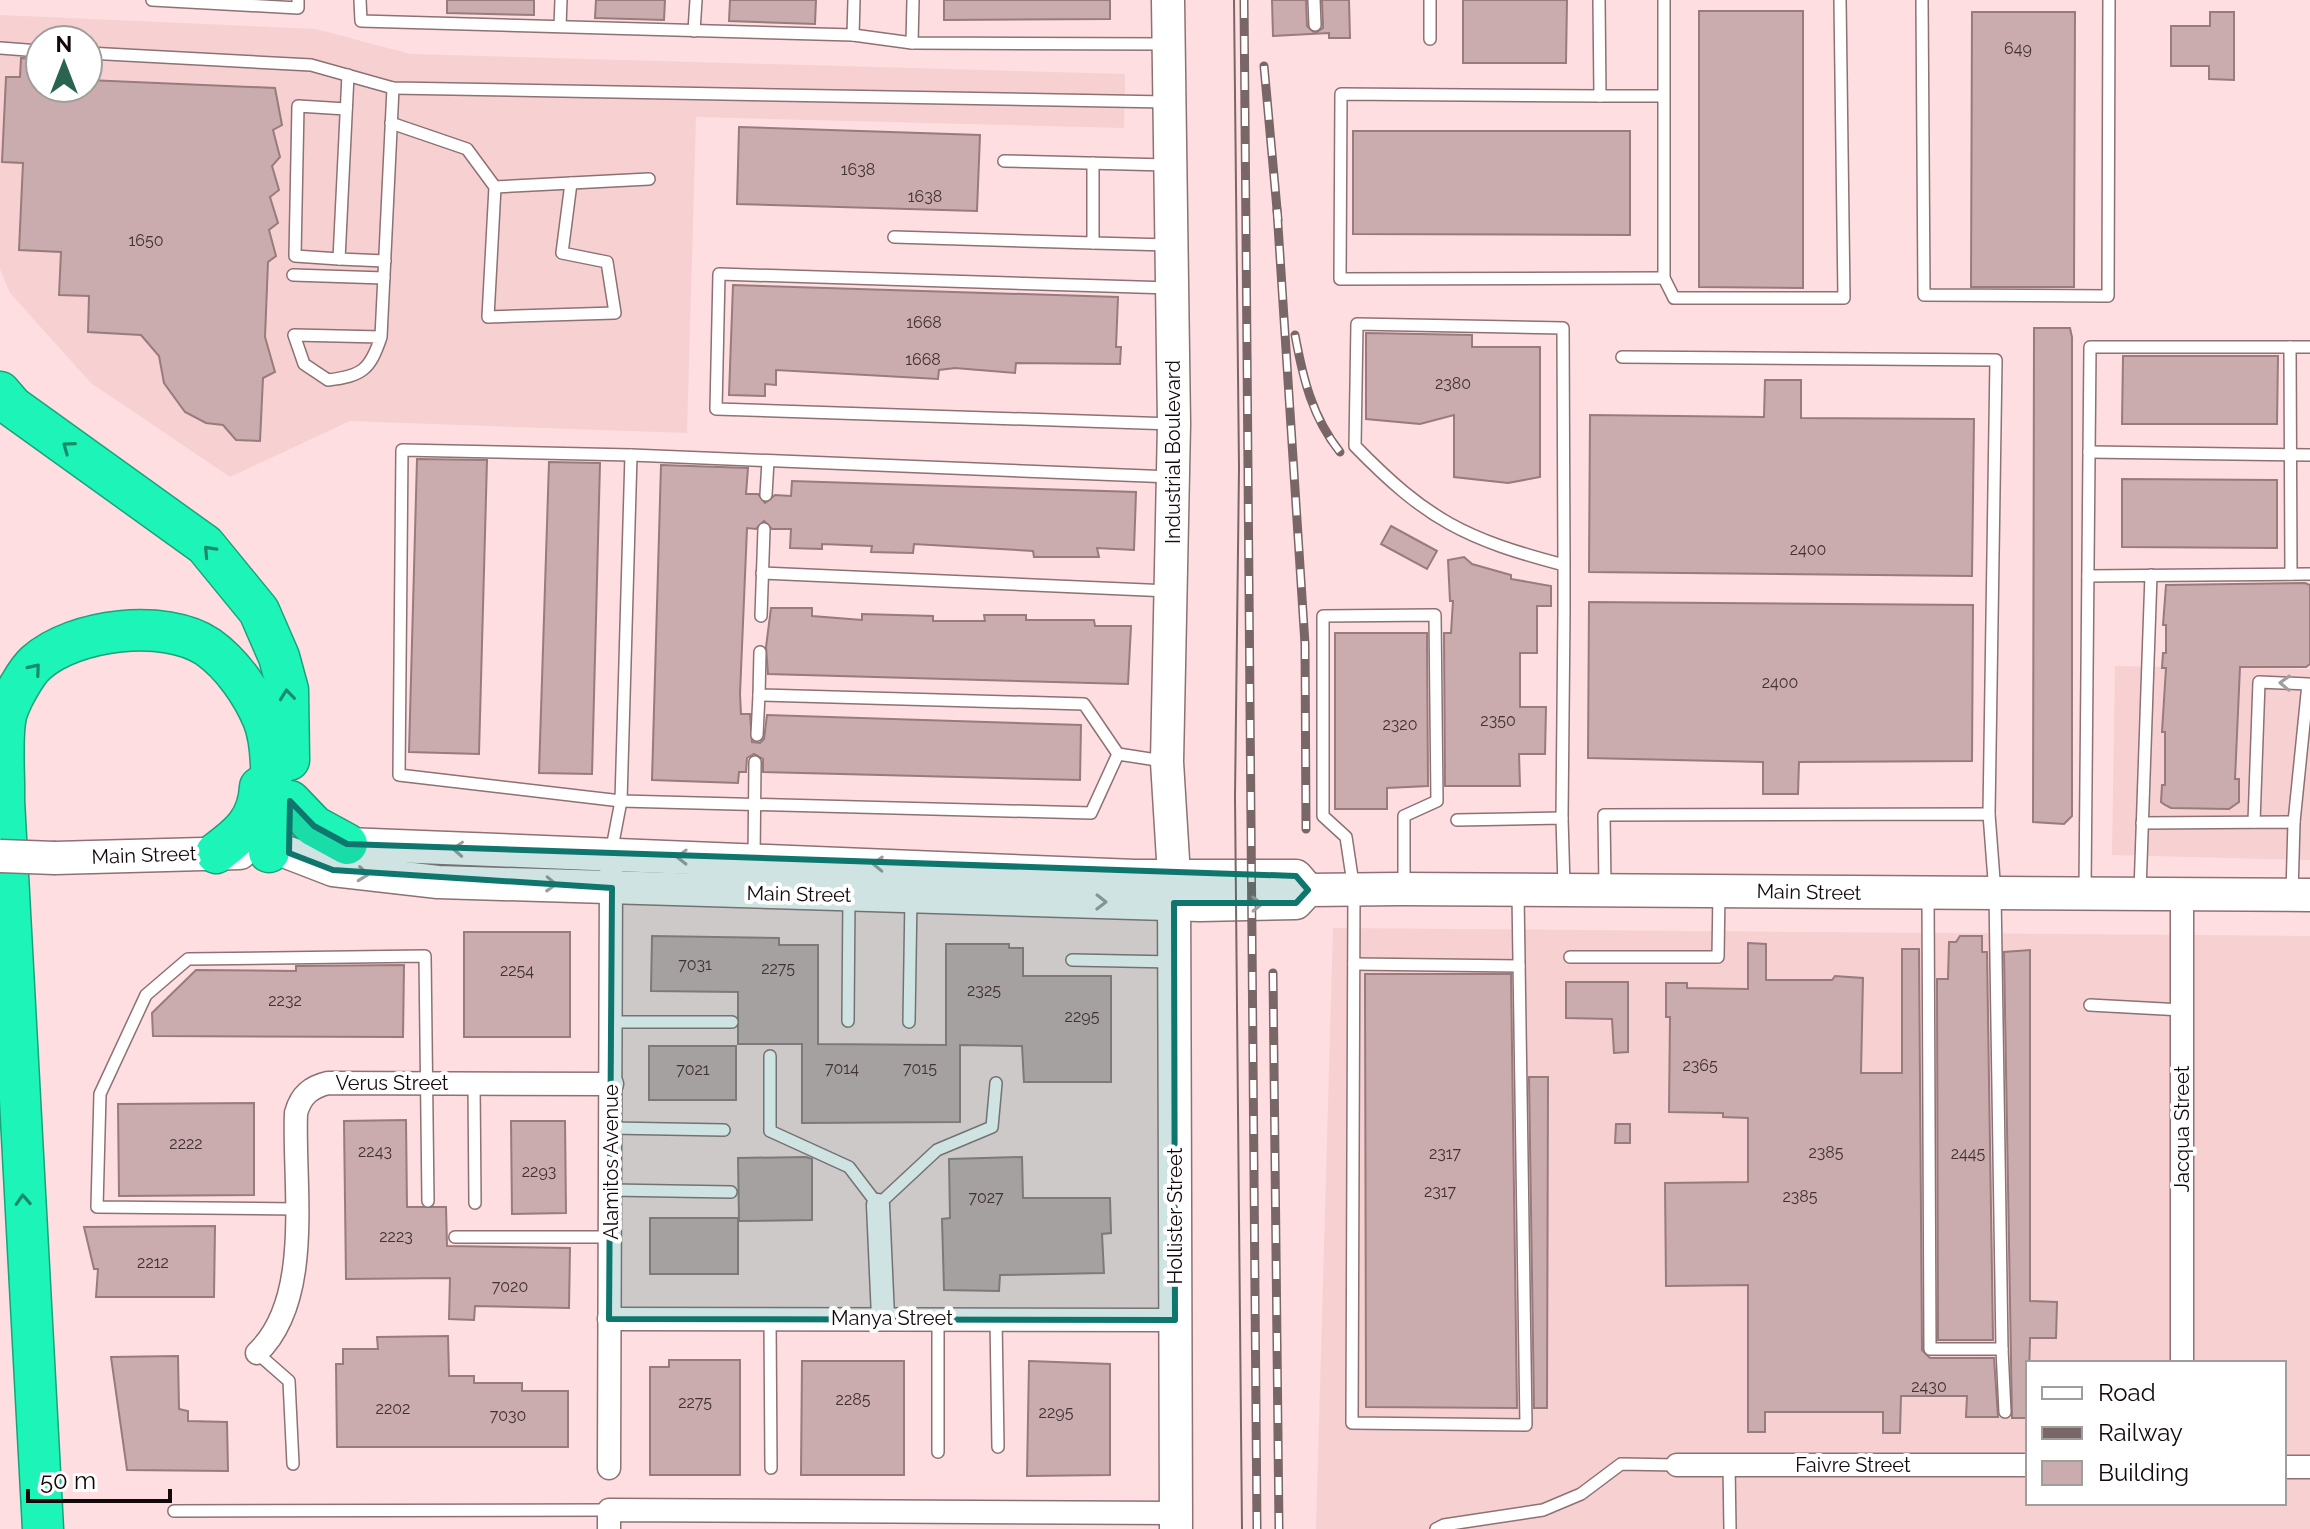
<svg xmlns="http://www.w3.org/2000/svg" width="2310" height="1529" viewBox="0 0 2310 1529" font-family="Raleway,sans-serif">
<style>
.built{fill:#f7d0d2;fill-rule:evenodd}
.building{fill:#cbacae;stroke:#977b7d;stroke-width:2}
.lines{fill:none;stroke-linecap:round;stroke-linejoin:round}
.service-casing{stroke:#8d7173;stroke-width:14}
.minor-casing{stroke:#8d7173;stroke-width:25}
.secondary-casing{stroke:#8d7173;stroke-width:35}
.motorway-casing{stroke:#1aa27b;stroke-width:43}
.service{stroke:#fff;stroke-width:11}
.minor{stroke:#fff;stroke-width:22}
.secondary{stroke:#fff;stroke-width:32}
.motorway{stroke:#1df5b8;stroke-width:40}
.tram{stroke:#796667;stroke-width:2}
.rail-casing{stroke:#796667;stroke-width:9}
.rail{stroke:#fff;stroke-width:6;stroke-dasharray:18;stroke-linecap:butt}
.secondary-bridge-casing{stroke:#8d7173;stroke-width:35;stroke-linecap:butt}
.secondary-bridge{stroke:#fff;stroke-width:32}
.oneway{stroke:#188b6a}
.oneway2{stroke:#a19d9d}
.marked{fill:#0f766e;fill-opacity:0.2;stroke:#0f766e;stroke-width:6;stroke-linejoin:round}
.labels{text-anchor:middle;stroke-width:8;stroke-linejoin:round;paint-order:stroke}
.number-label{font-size:16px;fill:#413233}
.street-label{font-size:20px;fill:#13090a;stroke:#fff}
</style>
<rect width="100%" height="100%" fill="#fedee0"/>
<!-- built -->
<g class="built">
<path d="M0,15L316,29L410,54L1125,74L1124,128L696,117L687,433L350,421L230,477L91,383L10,293L0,269ZM40,40H88V88H40Z"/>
<polygon points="2115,666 2310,669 2310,860 2112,855"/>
<path d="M1333,928L2310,936V1529H1316ZM2028,1363H2284V1503H2028Z"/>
</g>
<!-- building -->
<g class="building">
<polygon points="447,0 534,0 534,15 447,13"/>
<polygon points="596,0 665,0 664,20 595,18"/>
<polygon points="730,0 816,0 815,24 729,21"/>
<polygon points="944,0 1110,0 1110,19 944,20"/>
<polygon points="1272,0 1306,0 1307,26 1315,33 1323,28 1322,0 1349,0 1350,38 1329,38 1329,33 1273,36"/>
<polygon points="1463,0 1567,0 1566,63 1463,63"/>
<polygon points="1699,11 1803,11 1803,288 1699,287"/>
<polygon points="1972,12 2075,12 2074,287 1971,287"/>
<polygon points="2210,12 2234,12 2234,80 2209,79 2209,66 2171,66 2171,26 2210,26"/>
<polygon points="21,58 40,59 40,88 88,88 88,80 275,88 282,125 273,130 280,157 272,166 279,190 270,197 278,223 269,230 276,256 268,262 265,337 275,372 263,378 260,441 236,440 223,425 206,423 185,412 164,383 159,356 141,335 88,332 89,296 59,295 61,252 19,250 23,163 2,162 6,77 20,77"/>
<polygon points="739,127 980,135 977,211 737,204"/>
<polygon points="1353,131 1630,131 1630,235 1353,234"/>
<polygon points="733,285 1118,297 1116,347 1121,347 1120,364 1016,363 1015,373 955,368 939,370 938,379 776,370 776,385 765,384 765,396 729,395"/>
<polygon points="2034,328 2070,328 2072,337 2072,816 2064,824 2033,822"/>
<polygon points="1366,333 1472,335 1472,347 1540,347 1540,477 1508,483 1454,477 1454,415 1420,424 1366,419"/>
<polygon points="2123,356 2278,356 2277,424 2122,424"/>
<polygon points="1765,380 1801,380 1801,418 1974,419 1972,576 1589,572 1590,415 1764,417"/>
<polygon points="417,459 487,460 479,754 409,752"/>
<polygon points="549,462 600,463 592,774 539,773"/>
<polygon points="661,465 748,468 746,494 758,494 765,503 775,495 791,496 792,481 1136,492 1134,550 1097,548 1099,557 1034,557 1033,551 914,544 913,553 871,552 872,546 822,544 822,549 790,548 791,529 772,529 764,521 756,529 747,528 740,694 741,714 750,714 752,742 760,743 764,739 767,715 1081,725 1080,780 763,772 763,759 754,754 747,758 746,772 739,772 738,783 652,780"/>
<polygon points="2122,479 2277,480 2277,548 2122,547"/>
<polygon points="1391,526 1437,551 1427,569 1381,544"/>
<polygon points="1464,557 1472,564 1511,575 1511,579 1551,586 1551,606 1537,606 1537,653 1520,653 1520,707 1546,707 1545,754 1519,754 1520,786 1445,786 1444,633 1451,633 1453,601 1450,601 1448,560"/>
<polygon points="2305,583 2310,585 2310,664 2306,667 2240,667 2235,779 2239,779 2239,802 2229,809 2171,808 2165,805 2161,802 2162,785 2165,785 2165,732 2162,732 2166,668 2162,668 2163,653 2166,653 2166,625 2163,625 2166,585"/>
<polygon points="1589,602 1973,605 1972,761 1799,762 1798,794 1763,794 1763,762 1588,758"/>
<polygon points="771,608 812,608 812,616 862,620 862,614 933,616 933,621 985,621 984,615 1026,615 1026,620 1094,620 1095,626 1131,626 1128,684 768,674 766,647"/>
<polygon points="1335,633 1427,633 1428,786 1387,788 1387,809 1335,809"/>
<rect x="464" y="932" width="106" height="105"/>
<polygon points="652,936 779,938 779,945 818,945 818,1044 946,1045 946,944 1009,944 1009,948 1023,948 1023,976 1111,976 1111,1082 1024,1082 1022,1046 960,1045 960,1122 802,1123 802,1044 738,1044 738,992 651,991"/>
<polygon points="1960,936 1982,936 1982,952 1987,952 1993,1340 1938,1340 1937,979 1948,979 1949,942 1956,942"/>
<polygon points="1748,943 1766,944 1766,980 1832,980 1835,976 1863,978 1861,1073 1902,1073 1902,949 1919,949 1922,1350 1930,1358 1994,1358 1998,1417 1966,1417 1967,1396 1901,1396 1900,1433 1883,1433 1883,1412 1765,1412 1765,1432 1748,1432 1748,1285 1666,1286 1665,1183 1748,1182 1748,1118 1723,1117 1723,1113 1669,1112 1670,1017 1666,1017 1666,983 1687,983 1687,988 1748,989"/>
<polygon points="2030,950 2030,1301 2057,1302 2056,1338 2030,1338 2028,1418 2012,1418 2004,952"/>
<polygon points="404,965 403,1037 153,1036 152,1013 196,970 296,971 296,966"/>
<polygon points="1365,974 1511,974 1517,1408 1366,1407"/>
<polygon points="1566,982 1628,982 1628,1052 1614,1053 1612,1019 1566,1018"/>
<rect x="649" y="1046" width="87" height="54"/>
<polygon points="1529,1077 1548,1077 1547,1408 1534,1408"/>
<polygon points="254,1103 254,1195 119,1196 118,1104"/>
<polygon points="406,1120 407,1207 446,1207 447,1246 570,1248 569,1308 475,1306 474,1320 449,1319 450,1278 346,1279 344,1121"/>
<polygon points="511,1121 565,1121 566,1213 512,1214"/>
<polygon points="1616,1124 1630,1124 1630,1143 1615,1143"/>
<polygon points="806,1157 812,1159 812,1220 739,1221 738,1158"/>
<polygon points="1022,1157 1023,1198 1110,1198 1111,1233 1102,1234 1104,1273 1000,1275 999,1291 944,1290 942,1219 950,1218 949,1159"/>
<rect x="650" y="1218" width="88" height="56"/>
<polygon points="215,1226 214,1297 96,1297 98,1269 94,1269 84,1227"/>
<polygon points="448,1336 449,1376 474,1376 474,1383 522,1383 522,1391 568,1391 568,1447 337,1447 336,1364 343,1364 343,1349 378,1349 377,1337"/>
<polygon points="178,1356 179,1409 188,1411 188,1421 227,1422 228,1471 127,1470 111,1357"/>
<polygon points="669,1360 740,1360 740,1475 650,1475 650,1367 669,1367"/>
<polygon points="802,1361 904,1361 904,1475 801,1475"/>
<polygon points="1029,1361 1110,1364 1110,1475 1027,1476"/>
</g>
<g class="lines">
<!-- service casing -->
<g class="service-casing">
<g id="service">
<polyline points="152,0 298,8 298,0"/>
<polyline points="360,0 361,21 853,35 854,0"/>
<polyline points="913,0 912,43 1164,44"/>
<polyline points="1314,0 1315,25"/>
<polyline points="1599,0 1600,96 1663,96"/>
<polyline points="1664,0 1664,278 1674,298 1844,298 1840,0"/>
<polyline points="1922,0 1924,295 2108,296 2109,0"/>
<polyline points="560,26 561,0"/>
<polyline points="694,31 696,0"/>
<polyline points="853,35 912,43"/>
<polyline points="1430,39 1430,0"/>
<polyline points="0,48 40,51"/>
<polyline points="88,53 311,65 393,88 1166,102"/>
<polyline points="348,75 339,259 385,261"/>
<polyline points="1600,96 1341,94 1340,279 1664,278"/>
<polyline points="391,123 467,149 495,187 488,317 615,313 607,262 562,253 571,183 495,187"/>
<polyline points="1004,161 1167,165"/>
<polyline points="571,183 649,179"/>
<polyline points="894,237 1093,243 1093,163"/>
<polyline points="1093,243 1169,245"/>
<polyline points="339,259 295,256 298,106 346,109"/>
<polyline points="293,275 384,278"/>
<polyline points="1170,288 719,274 716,409 1173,424"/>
<path d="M381,337L294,335L304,364L328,380C362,376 370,370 381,337L393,88"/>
<polyline points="2290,347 2291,574"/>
<polyline points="1622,357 1996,360 1989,814"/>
<polyline points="2089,452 2310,455"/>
<polyline points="766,495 768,461"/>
<polyline points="762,573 1169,591"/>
<polyline points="2088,576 2310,574"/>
<polyline points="761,616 764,529"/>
<polyline points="760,652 759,695 1084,704 1118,754"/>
<polyline points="757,735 759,695"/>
<polyline points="1163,761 1118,754 1091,813 621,801 399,775 402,450 631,455 1172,477"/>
<path d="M1562,818L1564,611V565L1563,328L1357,324L1355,446C1427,520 1465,539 1564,565"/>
<polyline points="1457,820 1562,818 1564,886"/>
<polyline points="2254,822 2259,682 2308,684 2294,822"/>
<polyline points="2142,823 2294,822 2292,893"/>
<polyline points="611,853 621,801 631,455"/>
<polyline points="754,858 755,762"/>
<polyline points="1404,886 1404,816 1437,801 1435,615 1323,616 1323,816 1346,837 1354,890 1352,1423 1526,1425 1518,894"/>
<polyline points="1605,886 1604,815 1989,814 1995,893 2002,1349 1930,1349 1928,893"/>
<polyline points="2085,889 2090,347 2310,347"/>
<polyline points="2140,891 2151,575"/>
<polyline points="1570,957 1718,957 1719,892"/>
<polyline points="1072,960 1173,962"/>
<polyline points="1354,964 1519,966"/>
<polyline points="2090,1005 2182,1010"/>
<polyline points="848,1021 849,895"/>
<polyline points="611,1022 732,1022"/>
<polyline points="909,1022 911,897"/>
<polyline points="770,1056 770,1131 849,1167 878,1205 937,1150 992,1127 996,1083"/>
<polyline points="474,1083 475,1203"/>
<polyline points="611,1128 724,1130"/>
<polyline points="611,1190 731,1192"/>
<polyline points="296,1209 97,1207 100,1094 146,995 188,959 425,956 428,1201"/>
<polyline points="455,1237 610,1237"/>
<polyline points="770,1319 771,1468"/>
<polyline points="996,1319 998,1447"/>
<polyline points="2002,1349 2005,1412"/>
<polyline points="257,1353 289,1381 293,1464"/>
<polyline points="938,1452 938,1318"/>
<polyline points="1729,1465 1730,1529"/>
<polyline points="174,1511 609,1510"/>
<polyline points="1436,1529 1444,1525 1543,1510 1581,1494 1621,1464 1677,1465"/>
</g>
</g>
<!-- minor casing -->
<g class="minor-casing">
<g id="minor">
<polyline points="2182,895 2182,1363"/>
<polyline points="878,1205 883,1317"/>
<polyline points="609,1319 1175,1320"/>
<path d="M257,1353C314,1299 293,1185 296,1113C301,1095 311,1087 328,1083L612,1084"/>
<polyline points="1677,1465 2028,1465"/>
<polyline points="2284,1467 2310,1467"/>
<polyline points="609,1468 611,873"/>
<polyline points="609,1529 609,1510 1177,1513"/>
</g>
</g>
<!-- secondary casing -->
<g class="secondary-casing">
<g id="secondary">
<polyline points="1168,0 1174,424 1167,762 1174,876 1176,1529"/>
<polyline points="326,848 347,844 1135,876 1296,876 1308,890"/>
<polyline points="289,853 333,870 438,882 1200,905 1296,903 1308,890 1400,889 2310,895"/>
<polyline points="55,858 240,853"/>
</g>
</g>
<!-- motorway casing -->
<g class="motorway-casing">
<g id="motorway">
<polyline points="0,392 13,407 205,545 259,611 279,657 288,690 289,760"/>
<polyline points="290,801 314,826 347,844"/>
<path d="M216,853C242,834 258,820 260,787"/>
<path d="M43,1529L4,800C5,777 0,729 8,709C13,696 26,672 36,663C74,629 165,618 208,647C232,664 252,693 263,719C277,753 269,815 269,852"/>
</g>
</g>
<!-- service -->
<use href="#service" class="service"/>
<!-- minor -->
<use href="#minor" class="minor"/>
<!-- secondary -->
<use href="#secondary" class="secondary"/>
<!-- motorway -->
<use href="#motorway" class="motorway"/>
<!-- tram -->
<polyline class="tram" points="1234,0 1239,468 1235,797 1242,1529"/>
<!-- rail casing -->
<g class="rail-casing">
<g id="rail">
<polyline points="1244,0 1257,1529"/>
<polyline points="1264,66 1278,220"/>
<polyline points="1277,210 1305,644 1306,829"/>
<path d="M1295,335C1303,378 1312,417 1340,452"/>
<polyline points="1273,973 1279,1529"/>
</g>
</g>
<!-- rail -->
<use href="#rail" class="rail"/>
<!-- secondary-bridge casing -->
<g class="secondary-bridge-casing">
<polyline id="secondary-bridge" points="0,856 55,858"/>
</g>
<!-- secondary-bridge -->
<use href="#secondary-bridge" class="secondary-bridge"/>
</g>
<!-- one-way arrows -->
<defs><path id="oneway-chevron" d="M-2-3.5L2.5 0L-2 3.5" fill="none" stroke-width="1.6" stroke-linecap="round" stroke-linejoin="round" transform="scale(2)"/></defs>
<g class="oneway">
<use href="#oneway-chevron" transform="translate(68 447) rotate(-144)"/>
<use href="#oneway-chevron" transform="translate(209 551) rotate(-133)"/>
<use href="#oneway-chevron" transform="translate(35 669) rotate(-50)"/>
<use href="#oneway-chevron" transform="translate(287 695) rotate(-96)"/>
<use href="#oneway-chevron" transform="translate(23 1200) rotate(-93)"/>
</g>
<g class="oneway2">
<use href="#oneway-chevron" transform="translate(2285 683) rotate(-178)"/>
<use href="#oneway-chevron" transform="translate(458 849) rotate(-177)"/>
<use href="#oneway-chevron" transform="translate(682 857) rotate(-179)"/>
<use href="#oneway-chevron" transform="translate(878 864) rotate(-178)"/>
<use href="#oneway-chevron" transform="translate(363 874) rotate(6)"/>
<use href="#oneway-chevron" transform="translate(551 884) rotate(2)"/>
<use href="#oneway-chevron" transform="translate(1101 902) rotate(1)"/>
<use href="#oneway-chevron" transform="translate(1257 904) rotate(-1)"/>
</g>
<!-- marked area -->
<path class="marked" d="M290,801L314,826L347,844L1296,876L1308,890L1296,903H1174L1175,1320L609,1319L612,888L333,870L289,853Z"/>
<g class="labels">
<!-- number labels -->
<g class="number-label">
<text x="2018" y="54">649</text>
<text x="858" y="175">1638</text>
<text x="925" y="202">1638</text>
<text x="146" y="246">1650</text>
<text x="924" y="328">1668</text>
<text x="923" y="365">1668</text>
<text x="1453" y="389">2380</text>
<text x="1808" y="555">2400</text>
<text x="1780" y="688">2400</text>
<text x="1498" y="726">2350</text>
<text x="1400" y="730">2320</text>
<text x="695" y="970">7031</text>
<text x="778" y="974">2275</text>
<text x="517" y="976">2254</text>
<text x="984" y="996">2325</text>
<text x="285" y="1006">2232</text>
<text x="1082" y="1022">2295</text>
<text x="1700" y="1071">2365</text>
<text x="842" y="1074">7014</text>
<text x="920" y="1074">7015</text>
<text x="693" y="1075">7021</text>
<text x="186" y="1149">2222</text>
<text x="375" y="1157">2243</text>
<text x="1826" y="1158">2385</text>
<text x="1445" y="1159">2317</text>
<text x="1968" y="1159">2445</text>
<text x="539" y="1177">2293</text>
<text x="1440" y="1197">2317</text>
<text x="1800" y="1202">2385</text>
<text x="986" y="1203">7027</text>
<text x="396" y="1242">2223</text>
<text x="153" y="1268">2212</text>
<text x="510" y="1292">7020</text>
<text x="1929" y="1392">2430</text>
<text x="853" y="1405">2285</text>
<text x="695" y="1408">2275</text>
<text x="393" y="1414">2202</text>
<text x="1056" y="1418">2295</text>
<text x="508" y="1421">7030</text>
</g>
<!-- street labels -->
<g class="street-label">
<text transform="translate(1173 452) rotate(-90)" y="7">Industrial Boulevard</text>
<text transform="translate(144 855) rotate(-2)" y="7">Main Street</text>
<text transform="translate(1809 892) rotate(1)" y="7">Main Street</text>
<text transform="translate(799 894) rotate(1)" y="7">Main Street</text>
<text x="392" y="1090">Verus Street</text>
<text transform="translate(2182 1129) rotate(-90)" y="7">Jacqua Street</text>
<text transform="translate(611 1162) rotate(-90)" y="7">Alamitos Avenue</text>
<text transform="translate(1175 1216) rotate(-90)" y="7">Hollister Street</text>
<text x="892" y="1325">Manya Street</text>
<text x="1853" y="1472">Faivre Street</text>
</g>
</g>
<!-- legend -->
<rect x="2026" y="1361" width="260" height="144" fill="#ffffff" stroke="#a19d9d" stroke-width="2"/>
<rect x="2042" y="1387" width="40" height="12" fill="#ffffff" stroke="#a19d9d" stroke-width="2"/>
<text x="2098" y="1401" font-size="24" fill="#13090a">Road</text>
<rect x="2042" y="1427" width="40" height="12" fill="#796667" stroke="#a19d9d" stroke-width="2"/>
<text x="2098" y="1441" font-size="24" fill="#13090a">Railway</text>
<rect x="2042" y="1461" width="40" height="24" fill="#cbacae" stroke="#a19d9d" stroke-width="2"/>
<text x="2098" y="1481" font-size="24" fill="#13090a">Building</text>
<!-- north arrow -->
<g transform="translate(64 64)"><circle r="38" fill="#ffffff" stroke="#a19d9d" stroke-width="2"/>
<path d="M0-6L14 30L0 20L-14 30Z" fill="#28644e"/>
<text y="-12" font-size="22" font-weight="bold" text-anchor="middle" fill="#13090a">N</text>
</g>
<!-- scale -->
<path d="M28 1489v12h142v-12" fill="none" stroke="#13090a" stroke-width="4"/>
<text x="40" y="1489" font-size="24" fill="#13090a" stroke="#ffffff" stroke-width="6" paint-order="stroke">50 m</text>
</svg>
